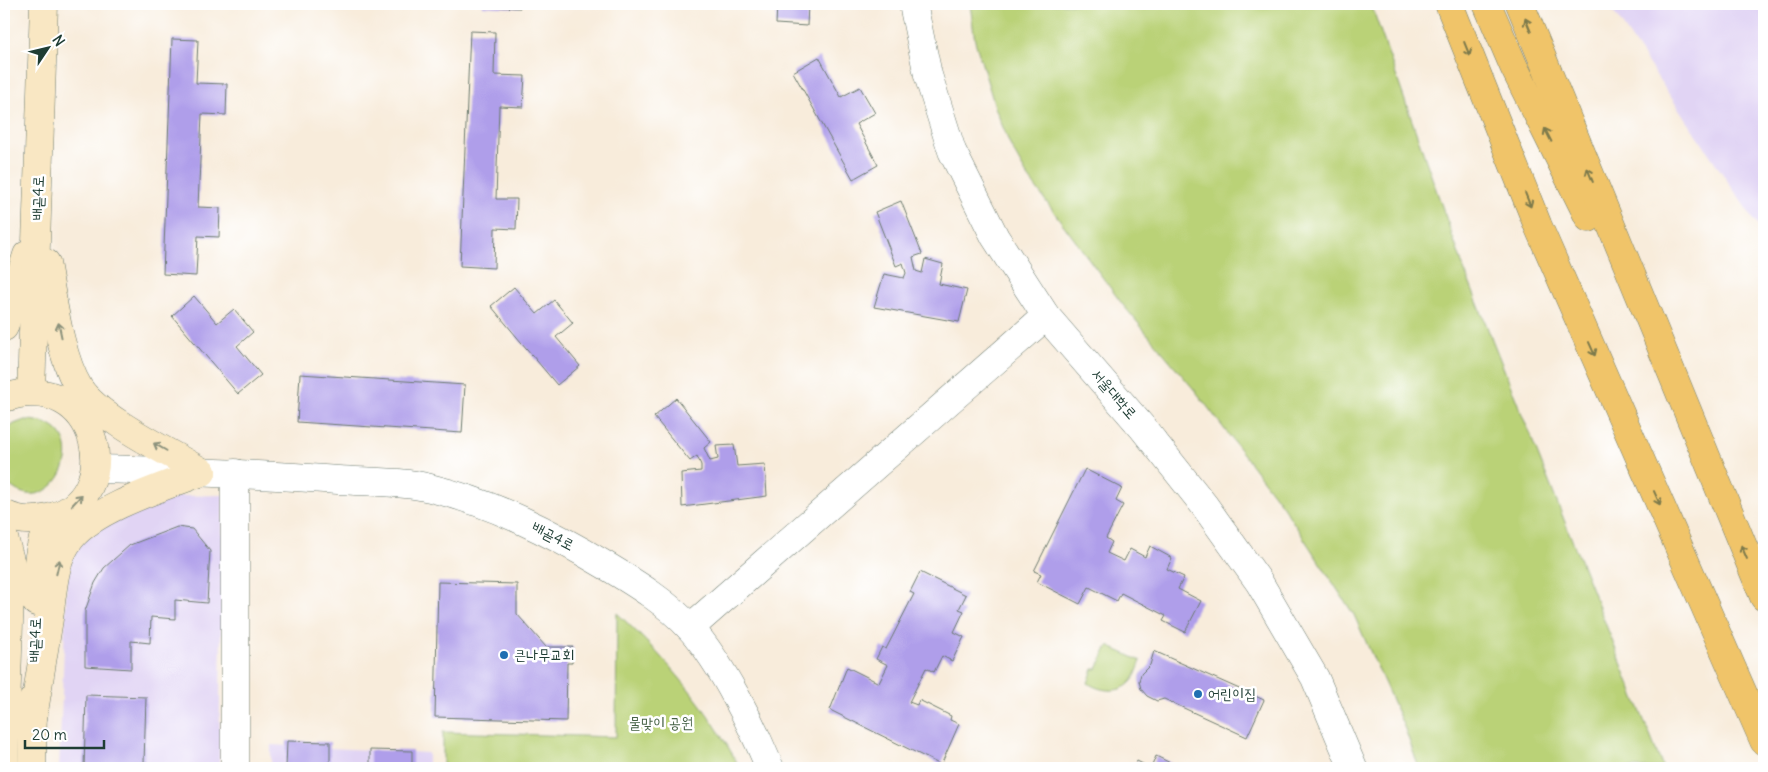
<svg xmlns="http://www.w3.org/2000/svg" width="1768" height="772" viewBox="0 0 1768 772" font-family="Delius,'Poor Story',sans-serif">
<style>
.built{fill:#e1d4f4}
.green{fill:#bad277;stroke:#6c8856}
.building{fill:#af9eea}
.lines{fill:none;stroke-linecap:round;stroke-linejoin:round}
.tertiary-casing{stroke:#6b7a6e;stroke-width:29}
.secondary-casing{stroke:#6b7a6e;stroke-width:29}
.trunk-casing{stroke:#6b7a6e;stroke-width:29}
.tertiary{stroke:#fff;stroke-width:28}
.secondary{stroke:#f9e7c3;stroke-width:28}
.trunk{stroke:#f0c469;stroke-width:28}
.oneway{stroke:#7d7a4c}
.oneway2{stroke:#8c927c}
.poi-dot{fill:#1f6fb2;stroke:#fff;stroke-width:2}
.labels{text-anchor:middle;stroke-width:5;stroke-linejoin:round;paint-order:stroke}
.street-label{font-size:15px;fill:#1f3d34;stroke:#fff}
.poi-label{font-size:15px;fill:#1f3d34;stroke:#fff;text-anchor:start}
.park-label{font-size:15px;fill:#466245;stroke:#fff}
</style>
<rect width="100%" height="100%" fill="#fff"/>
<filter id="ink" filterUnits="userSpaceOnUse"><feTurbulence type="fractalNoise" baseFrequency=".02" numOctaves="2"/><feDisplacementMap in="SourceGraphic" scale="10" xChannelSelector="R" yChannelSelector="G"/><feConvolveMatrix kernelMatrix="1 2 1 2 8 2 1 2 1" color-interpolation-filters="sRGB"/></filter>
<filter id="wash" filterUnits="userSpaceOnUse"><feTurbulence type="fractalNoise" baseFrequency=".0096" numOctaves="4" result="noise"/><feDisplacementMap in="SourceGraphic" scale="20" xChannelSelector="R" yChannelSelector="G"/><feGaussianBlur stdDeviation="1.12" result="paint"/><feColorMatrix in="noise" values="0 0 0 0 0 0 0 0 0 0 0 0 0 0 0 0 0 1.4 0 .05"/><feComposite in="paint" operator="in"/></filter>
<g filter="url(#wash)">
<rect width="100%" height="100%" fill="#f8ecdb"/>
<!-- built -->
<g class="built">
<polygon points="1608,4 1764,4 1764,235"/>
<polygon points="223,495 219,768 59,768 67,575 71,551 141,497"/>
<polygon points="271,745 428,753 428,768 271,768"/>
</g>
<!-- green -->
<g class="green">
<polygon points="970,4 1371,4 1464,269 1663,768 1419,768 1405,729 1354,615 1282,505 1197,393 1123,305 1028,177 1011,147 996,110 975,41"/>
<path d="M25,420C106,421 52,533 4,480V432L14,424Z"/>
<path d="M617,613C670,663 705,703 740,768H443V732L616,737Z"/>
<path d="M1108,646L1141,661C1138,668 1135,679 1130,683C1119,694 1099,691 1088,683L1093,669H1097Z"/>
</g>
<g id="blocks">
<!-- building -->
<g class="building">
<polygon points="482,4 520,4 520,8 482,6"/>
<polygon points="777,4 808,4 807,26 776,24"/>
<polygon points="470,31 495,32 494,75 525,76 523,107 499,106 496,199 517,199 516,229 495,228 494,268 460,266"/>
<polygon points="172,39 198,40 196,83 227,84 226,115 202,114 198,207 220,208 219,237 198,236 196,276 163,274"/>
<polygon points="819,57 841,97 860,87 875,113 856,124 878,165 853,179 793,72"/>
<polygon points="901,201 922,254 913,257 916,271 922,273 925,259 943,264 939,284 967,290 959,322 874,307 884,274 904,278 906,273 903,263 896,266 875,212"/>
<polygon points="514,287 537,314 554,300 573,323 556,337 580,366 557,385 491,306"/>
<polygon points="194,296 217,323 234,309 253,332 237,346 261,375 238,394 172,316"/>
<polygon points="300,374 465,385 462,433 297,422"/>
<polygon points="676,398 711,442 704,448 710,461 718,459 716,446 734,445 737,466 765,464 767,496 682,507 681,473 701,471 701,465 697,456 690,461 654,417"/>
<polygon points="1085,469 1122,488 1116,501 1123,505 1106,538 1112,542 1107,553 1124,561 1130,549 1145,557 1150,546 1172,558 1167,569 1184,577 1178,589 1201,601 1185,632 1163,621 1166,616 1121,593 1117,601 1089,587 1080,604 1037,582 1041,574 1034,571"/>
<polygon points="177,527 192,529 210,551 207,603 175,600 175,619 151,617 150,643 131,641 131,669 85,666 85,611 95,583 104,568 130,545"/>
<polygon points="920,572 966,595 959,609 964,611 954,632 964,637 952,661 942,656 934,672 926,668 909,702 917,705 919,700 951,716 950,720 959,724 941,765 830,710 847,667 879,683 888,665 876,659 882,647 886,649 914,594 910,592"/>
<polygon points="438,582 517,584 517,614 546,647 573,647 572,663 567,663 566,721 435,717"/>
<polygon points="1154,651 1264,700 1247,737 1164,699 1157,701 1147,696 1141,689 1139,681 1141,674 1150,665"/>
<polygon points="86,695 146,697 144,763 160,764 160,768 84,768"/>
<polygon points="287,741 330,742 330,768 286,768"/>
<polygon points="370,750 412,751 412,768 370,768"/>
<polygon points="1156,756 1181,768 1133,768 1137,761 1151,768"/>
</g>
</g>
</g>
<g filter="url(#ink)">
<use href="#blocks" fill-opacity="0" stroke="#6b7a6e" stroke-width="1"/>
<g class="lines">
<!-- tertiary casing -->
<g class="tertiary-casing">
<g id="tertiary">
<polyline points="913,4 928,75 952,151 995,237 1046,316 1142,427 1204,505 1259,582 1315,678 1353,768"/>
<path d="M95,469C176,471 257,474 338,480C366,482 404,481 430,488C493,503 550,532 605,565C635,583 668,603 691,629C722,664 752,725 770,768"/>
<polyline points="690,628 1046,316"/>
<polyline points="235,768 235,473"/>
</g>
</g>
<!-- secondary casing -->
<g class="secondary-casing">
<g id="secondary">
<path d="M46,263C53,300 60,357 79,388C99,419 169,452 202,472"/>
<polyline points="4,327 27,255"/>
<polyline points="31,392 44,4"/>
<path d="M4,398C101,366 128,501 48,518C32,522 18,521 4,514"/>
<polyline points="4,538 11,564 4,768"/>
<path d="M36,602C37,573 36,538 56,516"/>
<path d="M33,718C38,687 43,656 48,625C53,596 52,561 71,538C95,508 166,486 202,472"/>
<polyline points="32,768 33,700"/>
</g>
</g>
<!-- trunk casing -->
<g class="trunk-casing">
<g id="trunk">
<polyline points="1449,4 1538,226 1764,741"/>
<polyline points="1487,4 1514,67 1589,218"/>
<polyline points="1520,4 1764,597"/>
</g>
</g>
<!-- tertiary -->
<use href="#tertiary" class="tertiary"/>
<!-- secondary -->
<use href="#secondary" class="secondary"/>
<!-- trunk -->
<use href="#trunk" class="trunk"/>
</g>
<!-- one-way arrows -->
<defs><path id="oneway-shaft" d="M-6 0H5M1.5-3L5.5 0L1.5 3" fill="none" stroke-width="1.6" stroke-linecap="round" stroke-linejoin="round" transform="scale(1.25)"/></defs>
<g class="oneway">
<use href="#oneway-shaft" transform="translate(1528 25) rotate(-112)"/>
<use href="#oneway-shaft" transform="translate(1467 49) rotate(68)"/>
<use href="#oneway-shaft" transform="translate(1548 135) rotate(-117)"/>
<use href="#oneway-shaft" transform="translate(1590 175) rotate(-112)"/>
<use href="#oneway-shaft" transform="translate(1528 200) rotate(68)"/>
<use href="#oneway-shaft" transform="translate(1592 349) rotate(66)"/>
<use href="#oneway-shaft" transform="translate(1657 498) rotate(66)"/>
<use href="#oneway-shaft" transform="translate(1744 552) rotate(-113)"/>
</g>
<g class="oneway2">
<use href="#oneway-shaft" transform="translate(60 330) rotate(-102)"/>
<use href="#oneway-shaft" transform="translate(160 447) rotate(-150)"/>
<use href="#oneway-shaft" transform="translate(77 500) rotate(-47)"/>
<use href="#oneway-shaft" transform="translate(58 567) rotate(-77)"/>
</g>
</g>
<!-- markers -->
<g class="poi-dot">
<circle cx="504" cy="655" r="5"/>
<circle cx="1198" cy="694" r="5"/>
</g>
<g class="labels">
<!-- street labels -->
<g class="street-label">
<text transform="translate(38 198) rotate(-88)" y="5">배곧4로</text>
<text transform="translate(1114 394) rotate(49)" y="5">서울대학로</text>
<text transform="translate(553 536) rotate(27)" y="5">배곧4로</text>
<text transform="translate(35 640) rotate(-88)" y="5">배곧4로</text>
</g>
<!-- poi labels -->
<g class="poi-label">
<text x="514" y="660">큰나무교회</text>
<text x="1208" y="699">어린이집</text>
</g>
<!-- park labels -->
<g class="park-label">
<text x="661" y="728">물맞이 공원</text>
</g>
</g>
<!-- margin -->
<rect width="1768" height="772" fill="none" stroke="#fff" stroke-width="20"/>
<!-- north arrow -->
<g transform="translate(48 48) rotate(55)" stroke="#ffffff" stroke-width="4" paint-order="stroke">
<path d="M0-4L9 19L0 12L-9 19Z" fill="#1f3d34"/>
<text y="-8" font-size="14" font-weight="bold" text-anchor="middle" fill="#1f3d34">N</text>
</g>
<!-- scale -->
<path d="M25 740v8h79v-8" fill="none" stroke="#1f3d34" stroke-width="2.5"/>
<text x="32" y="740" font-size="15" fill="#1f3d34" stroke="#ffffff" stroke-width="4" paint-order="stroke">20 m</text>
</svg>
